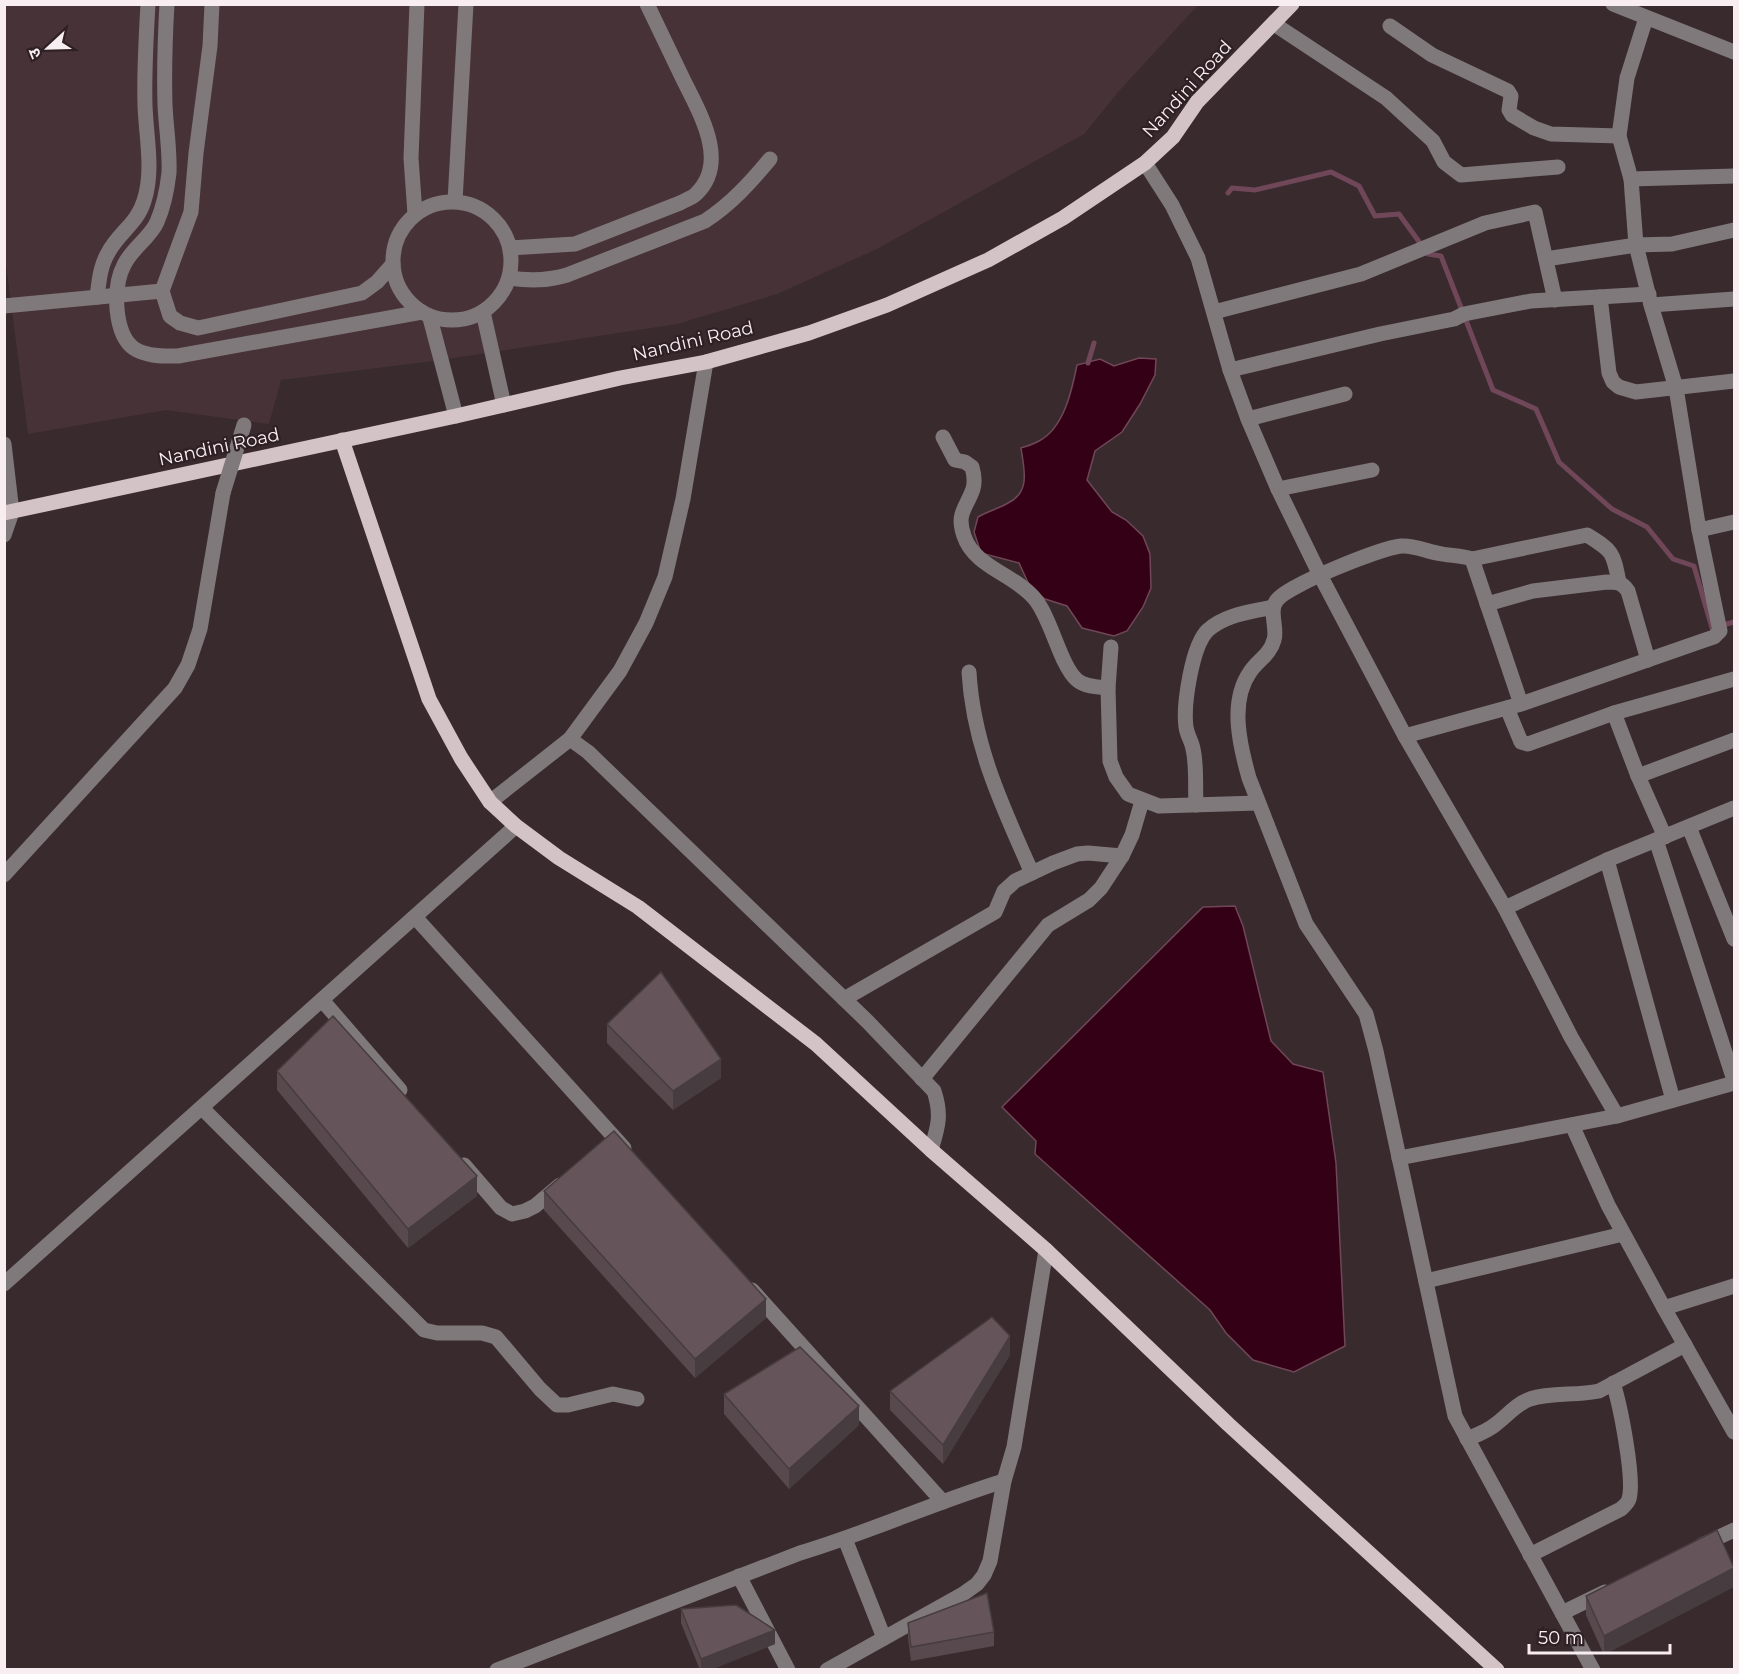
<svg xmlns="http://www.w3.org/2000/svg" width="1739" height="1674" viewBox="0 0 1739 1674" font-family="Montserrat,'Noto Sans Devanagari',sans-serif">
<style>
.built{fill:#473238}
.water{fill:#340016;stroke:#6f4758;stroke-width:1.5}
.lines{fill:none;stroke-linecap:round;stroke-linejoin:round}
.stream{stroke:#6f4758;stroke-width:5}
.minor{stroke:#80797b;stroke-width:15}
.major{stroke:#d3c3c7;stroke-width:15}
.minor-bridge{stroke:#80797b;stroke-width:15}
.wall{fill:#57494d}
.shaded-wall{fill:#473c3f}
.building{fill:#65555a;stroke:#473c3f;stroke-width:1.5}
.labels{text-anchor:middle;stroke-width:4.5;stroke-linejoin:round;paint-order:stroke}
.street-label{font-size:18px;fill:#f8eef1;stroke:#2e2024}
</style>
<rect width="100%" height="100%" fill="#392a2e"/>
<!-- built -->
<polygon class="built" points="4,5 1198,5 1119,91 1084,134 877,249 777,294 677,324 441,360 281,380 269,424 166,410 28,434 4,249"/>
<!-- water -->
<g class="water">
<path d="M1139,358L1156,359L1155,375L1140,404L1122,432L1095,451L1087,480L1112,512L1126,520L1143,536L1150,554L1151,588L1143,607L1127,631L1114,636L1082,628L1067,606L1045,599L1030,587L1019,563L981,553L974,532L978,517C988,511 998,509 1008,503C1031,492 1024,469 1021,448C1027,446 1034,444 1039,441C1064,428 1072,390 1077,365L1100,359L1114,366Z"/>
<polygon points="1235,906 1243,926 1271,1041 1293,1064 1323,1072 1336,1163 1345,1346 1294,1372 1253,1360 1226,1333 1210,1310 1035,1154 1036,1141 1002,1107 1203,907"/>
</g>
<g class="lines">
<!-- stream -->
<g class="stream">
<polyline points="1228,193 1232,188 1255,190 1331,172 1359,186 1375,216 1399,214 1428,254 1441,256 1493,390 1536,409 1559,462 1612,509 1647,527 1673,559 1694,566 1712,628 1734,622"/>
<polyline points="1088,363 1094,343"/>
</g>
<!-- minor -->
<g class="minor">
<path d="M167,4C165,38 164,71 165,105C166,127 170,151 169,173C167,190 164,206 157,222C150,238 132,248 124,265C117,278 116,294 117,309C121,351 139,357 178,356L422,312"/>
<polyline points="212,4 210,46 196,153 191,212 162,291 170,316 180,323 198,328 362,293 377,282 393,264"/>
<polyline points="1613,4 1734,52"/>
<polyline points="1274,24 1386,98 1433,141 1444,162 1461,175 1558,167"/>
<polyline points="1390,26 1432,55 1508,91 1511,96 1509,110 1512,115 1534,128 1551,134 1619,136"/>
<polyline points="1145,163 1172,205 1198,258 1230,370 1248,419 1278,489 1320,575 1405,736 1505,908 1571,1037 1617,1116"/>
<polyline points="1631,179 1734,176"/>
<polyline points="455,201 466,4"/>
<circle cx="452" cy="261" r="59"/>
<polyline points="415,214 411,158 417,4"/>
<path d="M510,248L575,244L680,203C685,200 692,198 696,194C730,162 699,112 683,79C671,54 659,29 647,4"/>
<polyline points="1546,259 1636,245 1672,244 1734,230"/>
<path d="M509,278C530,281 547,281 567,275L705,221C731,204 750,183 770,159"/>
<path d="M97,297C99,282 100,266 108,253C118,233 137,224 144,201C154,170 146,137 145,105C144,72 146,38 148,4"/>
<polyline points="1600,297 1609,373 1613,382 1619,387 1636,392 1734,381"/>
<polyline points="1651,305 1734,299"/>
<polyline points="4,306 162,291"/>
<polyline points="483,312 504,405"/>
<polyline points="1214,312 1361,274 1485,223 1535,212 1555,300"/>
<polyline points="430,318 456,416"/>
<polyline points="1230,370 1380,334 1454,319 1464,314 1531,301 1649,294"/>
<polyline points="1248,419 1345,394"/>
<path d="M943,437L955,460L965,462L972,467C974,474 975,482 973,489C966,509 956,513 964,536C974,567 1016,575 1035,599C1052,620 1060,665 1077,680C1085,687 1098,687 1108,688"/>
<polyline points="4,444 12,512 4,535"/>
<polyline points="1278,489 1372,470"/>
<polyline points="1699,530 1734,522"/>
<polyline points="1472,559 1521,704"/>
<path d="M1487,604L1533,591L1607,582C1617,582 1622,582 1628,591L1648,660"/>
<polyline points="1111,647 1108,688 1110,761 1116,777 1128,794 1159,806 1258,803"/>
<path d="M969,672C973,745 1003,808 1032,873"/>
<polyline points="1507,708 1521,742 1528,744 1614,713 1734,679"/>
<polyline points="1614,713 1638,776 1665,837"/>
<polyline points="1405,736 1521,704 1705,640 1714,637 1720,631 1699,530 1676,388 1651,305 1636,245 1631,179 1619,136 1627,78 1646,18"/>
<polyline points="570,739 620,671 646,623 665,577 683,499 706,362"/>
<polyline points="1638,776 1734,740"/>
<path d="M490,802L570,739L588,752L868,1022L934,1091C942,1115 938,1127 931,1150"/>
<path d="M1196,805C1195,787 1197,766 1193,749C1192,742 1187,735 1186,727C1183,705 1192,645 1208,630C1226,614 1251,612 1273,607"/>
<polyline points="1689,827 1734,939"/>
<polyline points="1656,840 1734,1080"/>
<polyline points="1607,860 1673,1100"/>
<polyline points="4,875 175,688 188,665 200,629 223,493"/>
<polyline points="1505,908 1607,860 1734,808"/>
<polyline points="415,917 624,1148"/>
<polyline points="844,999 995,912 1004,891 1015,881 1053,863 1077,854 1088,853 1122,856"/>
<polyline points="322,1000 400,1090"/>
<polyline points="922,1079 1048,925 1089,900 1101,888 1122,856 1132,835 1142,801"/>
<polyline points="202,1108 424,1330 437,1333 482,1333 496,1337 540,1389 557,1405 568,1405 613,1394 637,1399"/>
<polyline points="1572,1125 1608,1205 1664,1308 1734,1432"/>
<polyline points="1399,1158 1617,1116 1734,1083"/>
<polyline points="464,1165 501,1208 512,1214 525,1211 535,1206 560,1185"/>
<polyline points="1426,1281 1623,1234"/>
<polyline points="4,1284 516,826"/>
<polyline points="752,1290 943,1502"/>
<polyline points="1664,1308 1734,1286"/>
<path d="M1467,1439C1477,1435 1488,1431 1496,1424C1508,1415 1516,1404 1530,1399C1552,1392 1576,1396 1599,1391L1685,1345"/>
<polyline points="845,1539 884,1638"/>
<polyline points="1702,1545 1734,1530"/>
<path d="M1530,1555L1621,1509C1624,1506 1628,1503 1629,1499C1635,1479 1620,1404 1613,1383"/>
<polyline points="739,1576 788,1670"/>
<polyline points="1562,1613 1605,1592"/>
<path d="M497,1670L800,1553C870,1532 935,1502 1004,1481"/>
<polyline points="827,1670 963,1594 977,1584 984,1575 990,1561 1004,1481 1014,1447 1046,1250"/>
<path d="M1593,1670L1455,1416L1376,1051L1366,1014L1306,924L1249,778C1240,746 1229,702 1250,672C1258,660 1270,655 1274,640C1278,628 1268,611 1277,600C1288,585 1381,548 1401,546C1414,545 1425,551 1437,553C1449,556 1461,555 1472,559L1587,535C1613,551 1613,552 1619,582"/>
</g>
<!-- major -->
<g class="major">
<polyline points="342,440 429,699 461,758 490,802 516,826 559,858 638,907 816,1044 931,1150 1046,1250 1228,1424 1497,1670"/>
<polyline points="4,513 456,416 620,378 706,362 809,333 887,305 988,260 1063,218 1145,163 1173,137 1197,102 1292,4"/>
</g>
<!-- minor-bridge -->
<polyline class="minor-bridge" points="223,493 244,425"/>
</g>
<!-- wall -->
<g class="wall">
<polygon points="607,1024 721,1078 673,1110 607,1043"/>
<polygon points="277,1071 477,1196 408,1248 277,1090"/>
<polygon points="544,1191 766,1318 695,1378 544,1210"/>
<polygon points="1010,1355 943,1464 890,1410 890,1391"/>
<polygon points="724,1394 859,1425 789,1489 724,1414"/>
<polygon points="1717,1530 1604,1655 1586,1615 1586,1596"/>
<polygon points="681,1609 775,1644 710,1670 700,1670 681,1623"/>
<polygon points="908,1623 994,1632 994,1646 911,1661 908,1638"/>
</g>
<!-- shaded-wall -->
<g class="shaded-wall">
<polygon points="721,1059 721,1078 673,1110 673,1091"/>
<polygon points="477,1176 477,1196 408,1248 408,1229"/>
<polygon points="766,1299 766,1318 695,1378 695,1359"/>
<polygon points="1010,1336 1010,1355 943,1464 943,1445"/>
<polygon points="859,1406 859,1425 789,1489 789,1469"/>
<polygon points="1734,1568 1734,1587 1604,1655 1604,1636"/>
<polygon points="775,1630 775,1644 710,1670 701,1670 701,1659"/>
</g>
<!-- building -->
<g class="building">
<polygon points="661,972 721,1059 673,1091 607,1024"/>
<polygon points="333,1016 477,1176 408,1229 277,1071"/>
<polygon points="614,1131 766,1299 695,1359 544,1191"/>
<polygon points="992,1317 1010,1336 943,1445 890,1391"/>
<polygon points="800,1347 859,1406 789,1469 724,1394"/>
<polygon points="1717,1530 1734,1568 1604,1636 1586,1596"/>
<polygon points="987,1593 994,1632 911,1647 908,1623"/>
<polygon points="736,1605 775,1630 701,1659 681,1609"/>
</g>
<g class="labels">
<!-- street labels -->
<g class="street-label">
<text transform="translate(1187 89) rotate(-48)" y="6">Nandini Road</text>
<text transform="translate(693 341) rotate(-13)" y="6">Nandini Road</text>
<text transform="translate(219 447) rotate(-12)" y="6">Nandini Road</text>
</g>
</g>
<!-- border -->
<rect width="1739" height="1674" fill="none" stroke="#f8eef1" stroke-width="12"/>
<!-- north arrow -->
<g transform="translate(48 48) rotate(248)" stroke="#2e2024" stroke-width="4.5" paint-order="stroke">
<path d="M0-4.5L10 22L0 15L-10 22Z" fill="#f8eef1"/>
<text y="-9" font-size="16" font-weight="bold" text-anchor="middle" fill="#f8eef1">उ</text>
</g>
<!-- scale -->
<path d="M1529 1644v9h141v-9" fill="none" stroke="#f8eef1" stroke-width="3"/>
<text x="1538" y="1644" font-size="18" fill="#f8eef1" stroke="#2e2024" stroke-width="4.5" paint-order="stroke">50 m</text>
</svg>
